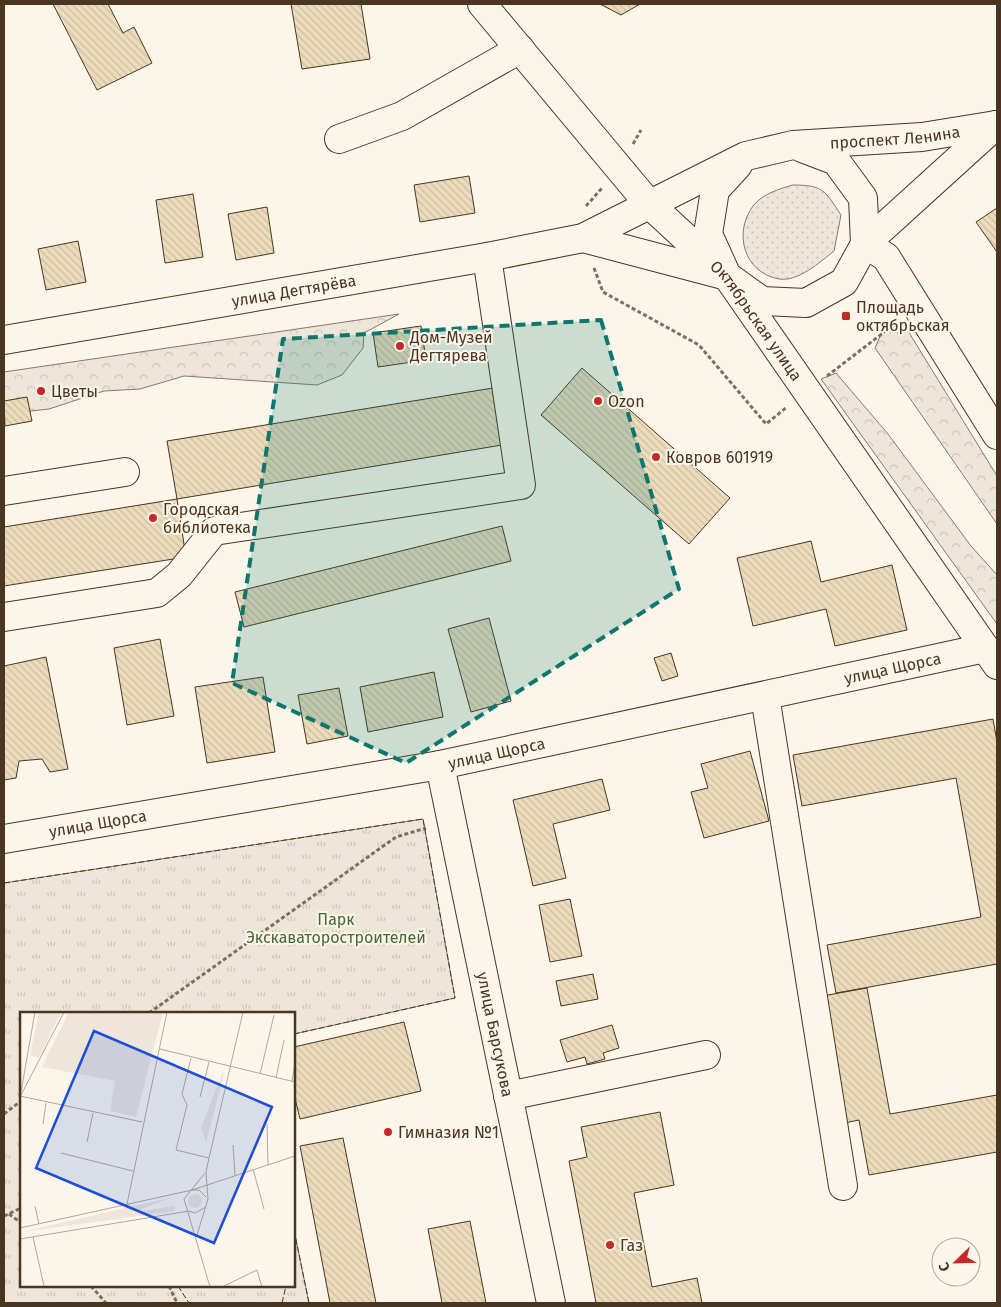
<svg xmlns="http://www.w3.org/2000/svg" width="1001" height="1307" viewBox="0 0 1001 1307" font-family="'Fira Sans',sans-serif">
<style>
.grass{fill:url(#grass-dots);stroke:#887966}
.forest{fill:url(#forest-crowns);stroke:#887966}
.park{fill:url(#park-tufts);stroke:#887966}
.building{fill:url(#building-back-hatch);stroke:#4a3520}
.lines{fill:none;stroke-linecap:round;stroke-linejoin:round}
.minor-casing{stroke:#4a3520;stroke-width:30}
.major-casing{stroke:#4a3520;stroke-width:30}
.path{stroke:#7f6f5c;stroke-width:3;stroke-dasharray:4 2.5;stroke-linecap:butt}
.minor{stroke:#fbf6e9;stroke-width:28}
.major{stroke:#fbf6e9;stroke-width:28}
.fence{stroke:#4a3520;stroke-width:1;stroke-dasharray:6 2.5;stroke-linecap:butt}
.marked{fill:#0f766e;fill-opacity:0.2;stroke:#0f766e;stroke-width:4;stroke-dasharray:10 6;stroke-linejoin:round}
.poi-dot{fill:#c62828;stroke:#fbf6e9;stroke-width:2}
.labels{text-anchor:middle;stroke-width:4;stroke-linejoin:round;paint-order:stroke}
.street-label{font-size:16px;fill:#4a3520;stroke:#fbf6e9}
.poi-label{font-size:16px;fill:#4a3520;stroke:#fbf6e9;text-anchor:start}
.park-label{font-size:16px;fill:#436837;stroke:#fbf6e9}
.inset-road{fill:none;stroke:#b4a999;stroke-width:1}
.view{fill:#1d4ed8;fill-opacity:0.15;stroke:#1d4ed8;stroke-width:2.5}
.inset-edge{fill:none;stroke:#4a3520;stroke-width:2.5}
</style>
<defs>
<pattern id="grass-dots" width="8" height="8" patternUnits="userSpaceOnUse" patternTransform="scale(1.25)"><rect width="8" height="8" fill="#ede6d9"/><path d="M2 2h.1M6 6h.1" fill="none" stroke="#cdc6ba" stroke-width="1.8" stroke-linecap="round"/></pattern>
<pattern id="forest-crowns" width="20" height="18" patternUnits="userSpaceOnUse" patternTransform="scale(1.25)"><rect width="20" height="18" fill="#ede6d9"/><path d="M2 6a3 3 0 1 1 6 0M12 15a3 3 0 1 1 6 0" fill="none" stroke="#cdc6ba"/></pattern>
<pattern id="park-tufts" width="24" height="20" patternUnits="userSpaceOnUse" patternTransform="scale(1.25)"><rect width="24" height="20" fill="#ede6d9"/><path d="M3 7l-1-3M5 7V3M7 7l1-3M15 17l-1-3M17 17v-4M19 17l1-3" fill="none" stroke="#cdc6ba"/></pattern>
<pattern id="building-back-hatch" width="6" height="6" patternUnits="userSpaceOnUse" patternTransform="scale(1.25)"><rect width="6" height="6" fill="#ecdcbc"/><path d="M-1 5l2 2M0 0l6 6M5-1l2 2" fill="none" stroke="#ccbda1"/></pattern>
</defs>
<rect width="100%" height="100%" fill="#fbf6e9"/>
<!-- grass -->
<path class="grass" d="M793,185C824,185 825,191 841,215L834,251C820,262 798,282 779,279C744,273 733,233 753,206C762,194 779,189 793,185Z"/>
<!-- forest -->
<g class="forest">
<polygon points="399,314 364,333 363,348 342,375 317,385 184,376 140,389 104,391 49,409 22,412 4,410 4,372"/>
<polygon points="886,323 905,326 997,476 997,524 875,348"/>
<polygon points="836,373 888,434 971,546 997,575 997,624 821,379"/>
</g>
<!-- park -->
<polygon class="park" points="423,819 455,998 294,1034 294,1013 21,1013 21,1286 294,1286 294,1230 309,1303 4,1303 4,883"/>
<!-- building -->
<g class="building">
<polygon points="53,4 108,4 123,33 134,27 152,63 97,90"/>
<polygon points="291,4 361,4 370,59 302,69"/>
<polygon points="600,4 640,4 621,15"/>
<polygon points="469,176 475,213 420,222 414,185"/>
<polygon points="193,194 203,257 165,263 156,200"/>
<polygon points="267,207 274,253 236,260 228,214"/>
<polygon points="997,208 997,252 976,222"/>
<polygon points="78,241 86,282 46,290 38,249"/>
<polygon points="421,326 426,360 378,367 373,333"/>
<polygon points="582,368 730,498 689,544 541,415"/>
<polygon points="493,388 502,445 177,499 167,441"/>
<polygon points="27,397 32,421 5,426 4,401"/>
<polygon points="177,499 186,557 4,586 4,527"/>
<polygon points="502,526 511,561 244,627 235,592"/>
<polygon points="811,541 821,582 892,565 907,630 835,646 826,609 753,626 737,558"/>
<polygon points="489,618 511,701 471,712 448,629"/>
<polygon points="160,639 174,716 127,725 114,648"/>
<polygon points="671,653 678,676 662,681 654,658"/>
<polygon points="46,657 68,769 50,772 42,759 19,761 16,778 4,780 4,666"/>
<polygon points="434,672 443,717 368,732 360,687"/>
<polygon points="263,677 275,752 207,763 195,687"/>
<polygon points="339,688 348,736 307,744 298,695"/>
<polygon points="993,719 997,742 997,964 836,993 827,945 981,917 956,778 802,806 793,755"/>
<polygon points="750,751 769,821 704,838 691,792 708,788 701,764"/>
<polygon points="602,779 610,810 553,824 566,878 533,886 513,800"/>
<polygon points="570,899 582,956 550,962 539,905"/>
<polygon points="593,974 598,999 561,1006 556,981"/>
<polygon points="867,988 890,1114 997,1095 997,1152 869,1175 859,1120 840,1124 817,997"/>
<polygon points="404,1022 421,1091 300,1119 294,1094 294,1047"/>
<polygon points="612,1025 619,1048 603,1053 605,1059 587,1064 585,1057 567,1062 560,1040"/>
<polygon points="660,1112 674,1185 634,1193 652,1287 697,1278 702,1303 596,1303 569,1161 587,1157 581,1127"/>
<polygon points="343,1138 376,1303 330,1303 300,1146"/>
<polygon points="470,1221 486,1303 442,1303 428,1229"/>
</g>
<g class="lines">
<!-- minor casing -->
<g class="minor-casing">
<g id="minor">
<path id="s1" d="M482,4L648,203L727,276L997,665"/>
<polyline points="339,139 402,116 520,49"/>
<polyline points="865,244 886,257 997,435"/>
<polyline points="4,491 125,472"/>
<polyline points="4,617 157,593 179,575 214,531 521,485 487,257"/>
<polyline points="765,696 843,1186"/>
<path id="s2" d="M440,765L551,1303"/>
<path id="s3" d="M4,839L440,765L985,648"/>
<polyline points="508,1096 706,1055"/>
</g>
</g>
<!-- major casing -->
<g class="major-casing">
<g id="major">
<polyline points="738,165 715,190 708,234 727,276 762,301 806,303 844,282 865,244 863,198 836,161 802,148"/>
<polyline points="583,238 727,276"/>
<polyline points="865,244 996,125"/>
<path id="s4" d="M4,340L487,257L583,238L746,156L793,145L922,137L996,125"/>
</g>
</g>
<!-- path -->
<g class="path">
<polyline points="633,144 641,130"/>
<polyline points="586,206 602,188"/>
<polyline points="594,268 603,292 699,345 766,424 787,407"/>
<polyline points="827,376 896,323"/>
<polyline points="149,1013 396,837 426,828"/>
<polyline points="4,1114 21,1101"/>
<polyline points="9,1214 21,1223"/>
<polyline points="4,1216 21,1208"/>
<polyline points="91,1286 106,1303"/>
<polyline points="169,1286 177,1303"/>
</g>
<!-- minor -->
<use href="#minor" class="minor"/>
<!-- major -->
<use href="#major" class="major"/>
<!-- fence -->
<g class="fence">
<polyline points="4,883 423,819 455,998 294,1034"/>
<polyline points="294,1230 309,1303"/>
<polyline points="178,1286 189,1303"/>
<polyline points="282,1303 286,1286"/>
</g>
</g>
<!-- marked area -->
<path class="marked" d="M601,320L679,589L406,763L232,683L283,339Z"/>
<!-- markers -->
<g class="poi-dot">
<rect x="841" y="311" width="10" height="10" rx="2.5"/>
<circle cx="400" cy="346" r="5"/>
<circle cx="41" cy="391" r="5"/>
<circle cx="598" cy="401" r="5"/>
<circle cx="656" cy="457" r="5"/>
<circle cx="153" cy="518" r="5"/>
<circle cx="388" cy="1132" r="5"/>
<circle cx="610" cy="1245" r="5"/>
</g>
<g class="labels">
<!-- street labels -->
<g class="street-label">
<text dy="6" stroke="none"><textPath href="#s4" startOffset="921">проспект Ленина</textPath></text>
<text dy="6" stroke="none"><textPath href="#s4" startOffset="294">улица Дегтярёва</textPath></text>
<text dy="6" stroke="none"><textPath href="#s1" startOffset="420">Октябрьская улица</textPath></text>
<text dy="6" stroke="none"><textPath href="#s3" startOffset="905">улица Щорса</textPath></text>
<text dy="6" stroke="none"><textPath href="#s3" startOffset="500">улица Щорса</textPath></text>
<text dy="6" stroke="none"><textPath href="#s3" startOffset="95">улица Щорса</textPath></text>
<text dy="6" stroke="none"><textPath href="#s2" startOffset="275">улица Барсукова</textPath></text>
</g>
<!-- poi labels -->
<g class="poi-label">
<text x="856" y="313">Площадь<tspan x="856" dy="18">октябрьская</tspan></text>
<text x="410" y="343">Дом-Музей<tspan x="410" dy="18">Дегтярева</tspan></text>
<text x="51" y="397">Цветы</text>
<text x="608" y="407">Ozon</text>
<text x="666" y="463">Ковров 601919</text>
<text x="163" y="515">Городская<tspan x="163" dy="18">библиотека</tspan></text>
<text x="398" y="1138">Гимназия №1</text>
<text x="620" y="1251">Газ</text>
</g>
<!-- park labels -->
<g class="park-label">
<text x="336" y="925">Парк<tspan x="336" dy="18">Экскаваторостроителей</tspan></text>
</g>
</g>
<!-- overview -->
<g transform="translate(20 1012)">
<rect width="275" height="275" fill="#fbf6e9"/>
<path d="M168 189a7 7 0 1 1 14 0a7 7 0 1 1-14 0Z" fill="#ede6d9"/>
<path d="M202,61H204L186,131L181,116ZM153,185L111,201L154,194L155,199L2,220Z" fill="#ede6d9"/>
<path d="M19,0H41L19,46L10,43ZM49,0H143L116,105L90,99L95,69L22,55Z" fill="#ede6d9"/>
<path class="inset-road" d="M140,37L275,70M171,46L162,82L167,93L156,138L189,146M240,62L254,3M256,66L264,28M272,69L275,52M1,80L15,0M0,84L122,110M0,85L44,0M180,85L189,50M23,112L26,91M247,112L248,153M67,130L73,101M213,133L215,163M41,141L113,159M233,157L244,197M185,161L164,187L190,275M172,178H179L186,185M107,192L147,0M15,194L19,212M169,199L175,201L186,195M0,216L172,178L275,144M177,223L188,187L186,160L189,146L223,0M13,225L24,274M0,227L169,199M202,275L237,258L242,275"/>
<path class="view" d="M74,19L252,95L194,231L16,156Z"/>
<rect width="275" height="275" class="inset-edge"/>
</g>
<!-- border -->
<rect width="1001" height="1307" fill="none" stroke="#4a3520" stroke-width="10"/>
<!-- north arrow -->
<g transform="translate(956 1262) rotate(247)"><circle r="24" fill="#fbf6e9" stroke="#b4a999"/>
<path d="M0-4L9 19L0 12L-9 19Z" fill="#c62828"/>
<text y="-8" font-size="14" font-weight="bold" text-anchor="middle" fill="#4a3520">С</text>
</g>
</svg>
